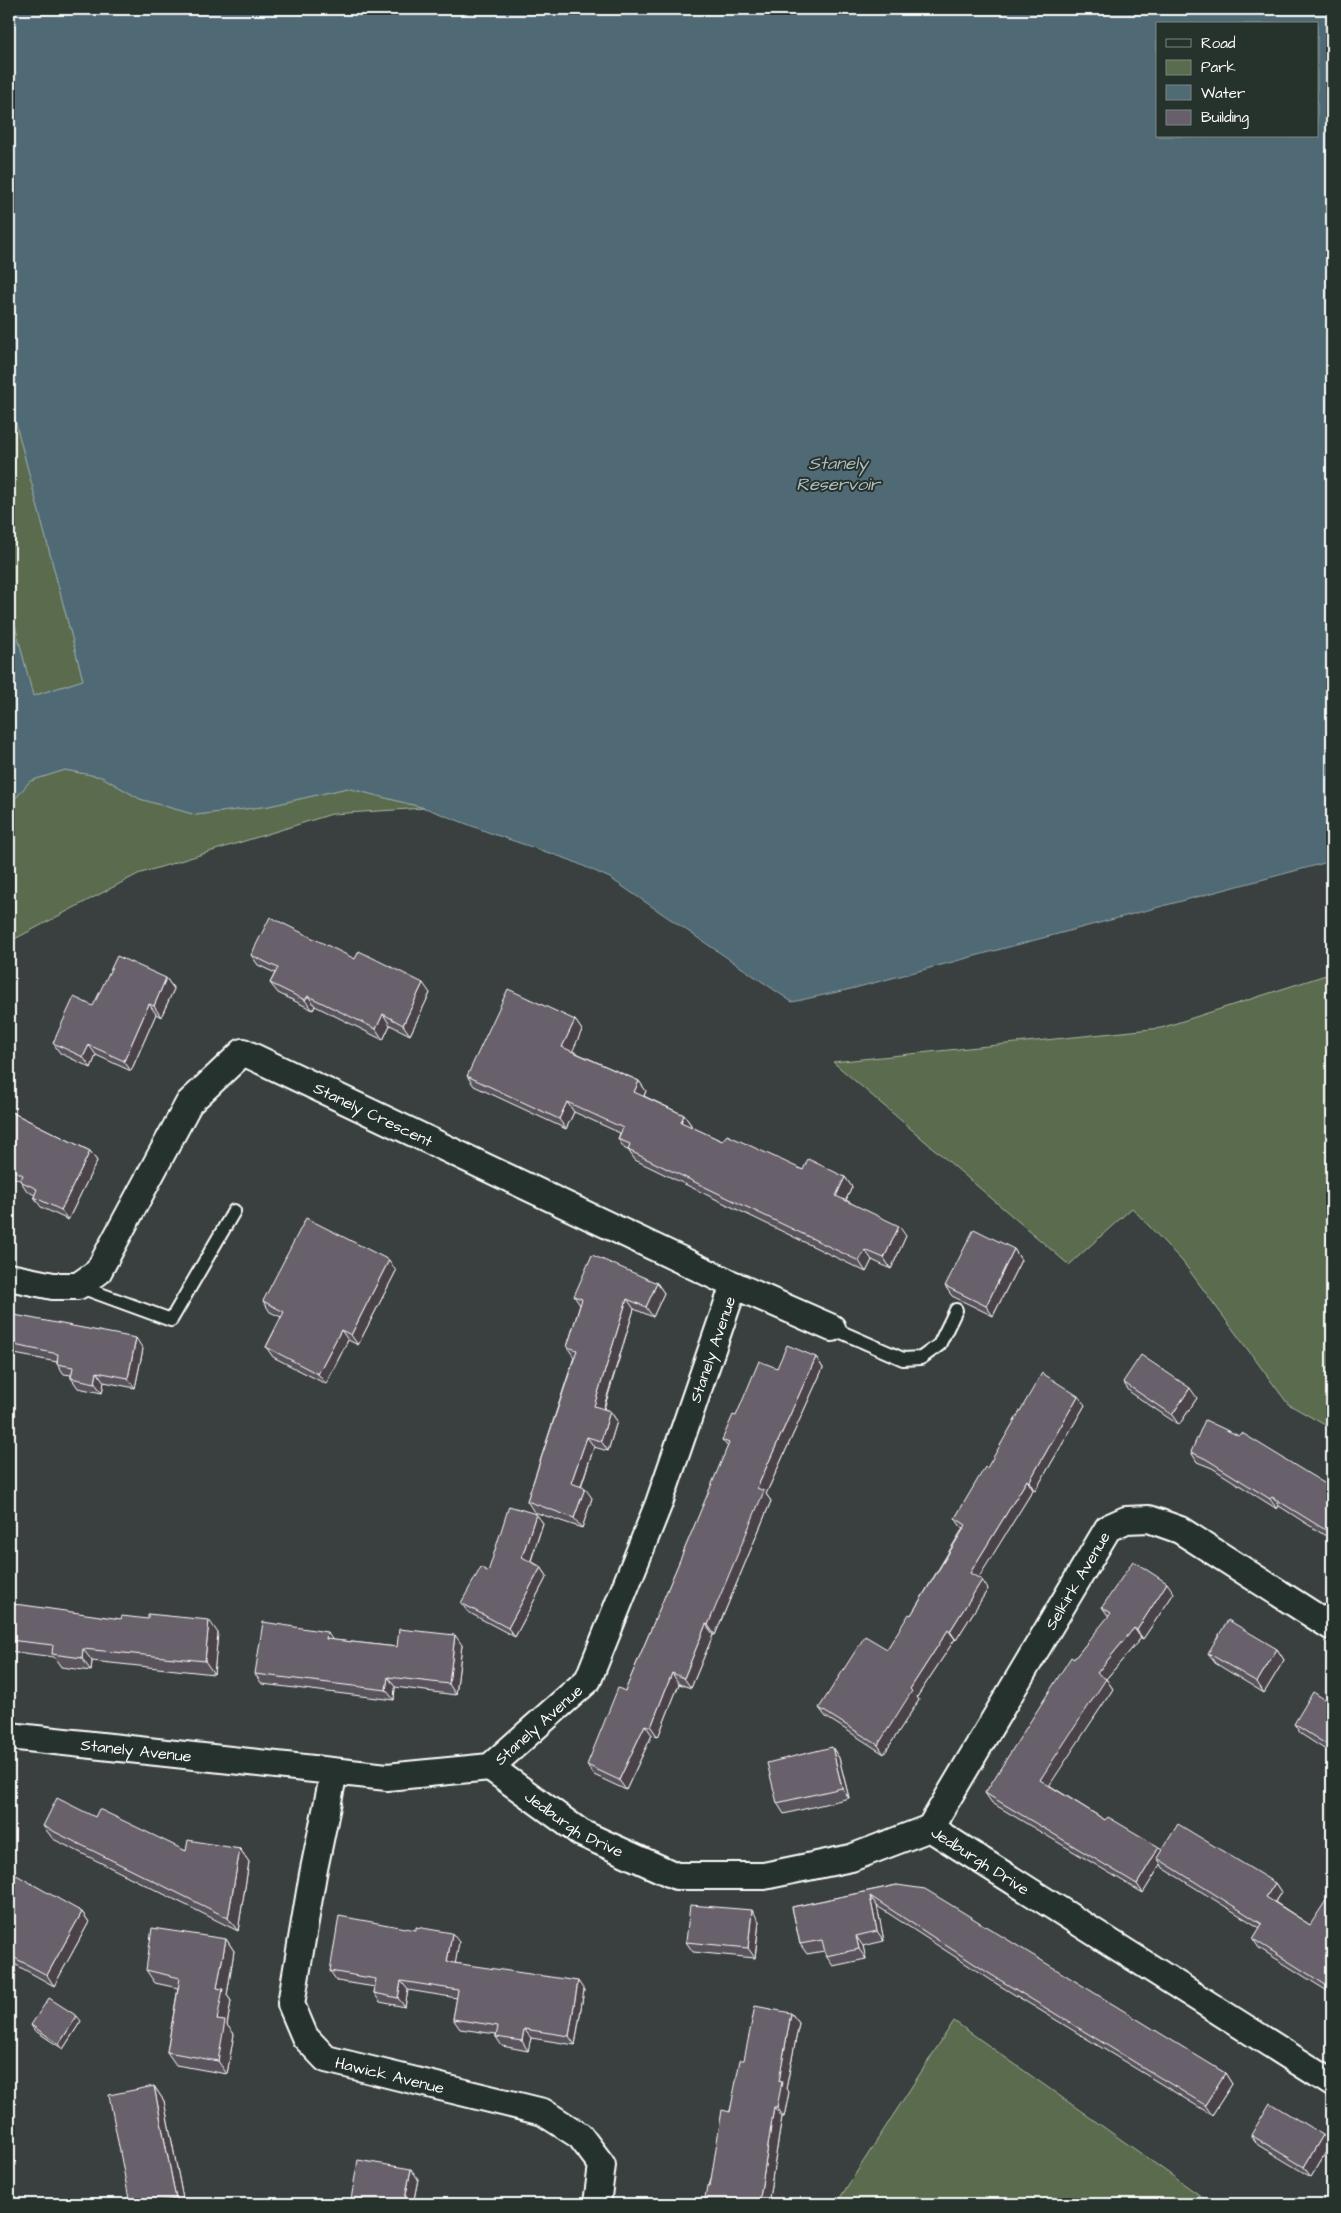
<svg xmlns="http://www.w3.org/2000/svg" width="1341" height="2213" viewBox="0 0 1341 2213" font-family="'Architects Daughter',sans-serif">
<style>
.green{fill:#5a6c4e;stroke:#acb6a6}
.water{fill:#4f6b74;stroke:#95a6ac;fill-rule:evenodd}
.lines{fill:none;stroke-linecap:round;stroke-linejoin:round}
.service-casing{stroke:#fff;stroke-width:16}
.minor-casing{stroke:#fff;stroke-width:30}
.service{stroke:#26332d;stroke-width:12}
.minor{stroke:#26332d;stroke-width:26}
.wall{fill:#59535b;stroke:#fff}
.shaded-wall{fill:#48434a;stroke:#fff}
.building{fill:#67606a;stroke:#fff}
.labels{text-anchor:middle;stroke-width:4;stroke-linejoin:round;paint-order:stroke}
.street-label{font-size:16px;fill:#fff;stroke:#26332d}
.water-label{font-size:18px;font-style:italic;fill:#b0bcc0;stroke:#26332d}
</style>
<rect width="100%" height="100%" fill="#3a403f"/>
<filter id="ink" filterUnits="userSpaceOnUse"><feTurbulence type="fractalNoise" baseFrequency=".02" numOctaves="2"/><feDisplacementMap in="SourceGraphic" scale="10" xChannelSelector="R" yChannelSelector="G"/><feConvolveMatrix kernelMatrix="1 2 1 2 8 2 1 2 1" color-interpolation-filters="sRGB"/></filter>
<g filter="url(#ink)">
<!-- green -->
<g class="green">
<polygon points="9,397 83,680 33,696 9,602"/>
<polygon points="65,770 102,777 140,799 196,815 269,806 347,788 425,808 332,814 138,874 9,942 9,806 30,781"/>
<polygon points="1332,973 1332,1429 1288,1404 1183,1262 1132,1208 1069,1265 833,1062 1161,1028"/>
<polygon points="954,2021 1212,2204 836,2204"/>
</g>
<!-- water -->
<path class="water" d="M9,9H1332V861L851,989L792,1002L610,878L570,860L493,834L425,808L347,788L269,806L196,815L140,799L102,777L65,770L30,781L9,806V602L33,696L83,680L9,397ZM1157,24H1317V136H1157Z"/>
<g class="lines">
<!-- service casing -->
<g class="service-casing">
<g id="service">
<polyline points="78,1286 171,1320 234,1211"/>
<polyline points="832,1328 903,1359 921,1358 939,1345 956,1310"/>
</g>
</g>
<!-- minor casing -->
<g class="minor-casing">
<g id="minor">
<path id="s1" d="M9,1277L53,1286H78L98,1272L189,1103L243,1052L734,1285L832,1328"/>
<path id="s2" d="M9,1736L387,1777L490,1767L588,1680L659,1503L734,1285"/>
<path id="s3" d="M490,1767L581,1833L676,1876H764L851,1858L930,1828L1332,2083"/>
<path id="s4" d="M334,1772L313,1874L291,2004L305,2037L326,2059L543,2112L580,2136L602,2165L597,2204"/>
<path id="s5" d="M930,1828L1108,1528L1126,1520L1149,1519L1180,1530L1332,1627"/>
</g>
</g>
<!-- service -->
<use href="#service" class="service"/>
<!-- minor -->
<use href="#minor" class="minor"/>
</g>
<!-- wall -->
<g class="wall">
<polygon points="251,955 355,959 430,993 410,1035 390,1025 383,1040 315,1006 313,1010 278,993 270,983 275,973 258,965"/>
<polygon points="166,978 174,989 161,1017 156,1014 131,1071 96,1055 91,1068 60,1053 53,1043 93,1006"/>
<polygon points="575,1020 582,1030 572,1051 639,1081 646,1091 644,1096 684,1115 691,1125 691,1127 722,1141 803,1170 845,1177 852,1187 846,1200 906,1236 891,1269 872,1260 866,1272 635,1160 628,1150 625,1149 618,1139 620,1133 574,1112 566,1129 474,1086 467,1076"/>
<polygon points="9,1111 90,1151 97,1161 68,1220 41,1207 34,1197 35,1195 27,1191 20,1180 9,1175"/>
<polygon points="1014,1249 1021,1260 993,1316 952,1296 945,1286"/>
<polygon points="396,1271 358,1345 348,1340 326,1384 273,1357 266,1347 281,1317 270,1312 263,1301"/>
<polygon points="657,1283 664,1293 653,1317 634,1309 604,1409 610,1411 617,1421 608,1451 594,1447 581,1487 592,1498 582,1528 534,1512 527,1501 574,1357 567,1347 580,1305 574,1296"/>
<polygon points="9,1314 143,1349 135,1388 104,1382 102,1393 78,1388 71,1378 71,1375 64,1374 57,1364 57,1362 9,1353 9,1354"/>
<polygon points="816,1357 823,1368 766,1494 771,1501 715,1635 713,1635 691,1688 679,1684 658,1737 652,1735 626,1790 594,1775 587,1765 625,1691 728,1447 722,1440 736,1416 777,1368"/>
<polygon points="1123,1382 1197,1398 1179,1425 1130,1392"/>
<polygon points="1085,1405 1035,1491 1033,1490 978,1578 988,1589 956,1640 955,1639 917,1697 919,1700 884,1754 826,1717 819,1708 887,1649 911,1615 963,1528 961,1527 955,1518 987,1468"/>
<polygon points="1191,1452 1332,1488 1332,1540 1279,1506 1277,1509 1212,1468 1197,1462"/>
<polygon points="536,1514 543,1523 531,1561 541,1567 547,1576 515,1637 468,1612 461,1603"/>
<polygon points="1174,1593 1143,1639 1141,1638 1106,1679 1113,1689 1049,1785 1105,1820 1162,1850 1275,1883 1281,1892 1275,1902 1310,1925 1332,1902 1332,1994 1259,1948 1253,1939 1260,1928 1163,1868 1161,1864 1143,1893 992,1803 985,1793 1074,1659 1109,1617 1102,1607"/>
<polygon points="9,1604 218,1633 214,1674 92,1661 91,1671 61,1667 54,1657 9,1651"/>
<polygon points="333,1640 397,1647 462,1645 456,1695 395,1687 394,1700 262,1684 255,1674"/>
<polygon points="1277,1649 1284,1660 1264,1693 1215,1663 1208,1653"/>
<polygon points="1332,1704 1332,1754 1301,1734 1294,1724"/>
<polygon points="832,1747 839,1758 849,1798 784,1814 777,1803"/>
<polygon points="95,1817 186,1851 240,1849 249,1862 238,1931 53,1839 43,1826"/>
<polygon points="9,1877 82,1912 89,1922 54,1986 9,1961"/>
<polygon points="897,1885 1225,2073 1232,2084 1212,2115 997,1984 877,1906 884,1941 863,1946 866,1959 833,1966 826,1956 824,1951 807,1954 800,1944 792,1907"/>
<polygon points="759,1921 755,1958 693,1952 686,1942"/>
<polygon points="226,1939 234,1951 227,1995 231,2001 227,2025 234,2034 227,2074 176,2065 167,2052 178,1988 155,1983 146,1970"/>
<polygon points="459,1942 455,1963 584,1990 575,2045 531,2038 528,2051 502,2046 496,2037 496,2034 460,2029 453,2019 457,1998 408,1990 405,2007 380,2002 374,1993 375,1987 337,1981 330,1971"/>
<polygon points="791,2013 799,2023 786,2089 789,2092 784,2117 782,2117 768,2204 704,2204 744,2060"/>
<polygon points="81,2021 63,2049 34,2030 31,2025"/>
<polygon points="154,2086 164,2101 184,2204 130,2204"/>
<polygon points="1251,2135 1330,2145 1311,2177 1258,2145"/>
<polygon points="418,2179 413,2204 355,2204 351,2199"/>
</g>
<!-- shaded-wall -->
<g class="shaded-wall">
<polygon points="166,978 174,989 161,1017 154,1006"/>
<polygon points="423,983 430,993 410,1035 403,1025"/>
<polygon points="308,996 315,1006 313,1010 305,1000"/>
<polygon points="149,1004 156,1014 131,1071 124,1061"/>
<polygon points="383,1014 390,1025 383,1040 376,1029"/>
<polygon points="575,1020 582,1030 570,1057 562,1047"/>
<polygon points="89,1045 96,1055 91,1068 83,1057"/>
<polygon points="639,1081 646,1091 641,1102 634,1092"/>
<polygon points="567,1102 574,1112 566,1129 559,1119"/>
<polygon points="684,1115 691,1125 688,1133 681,1122"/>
<polygon points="90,1151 97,1161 68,1220 61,1210"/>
<polygon points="845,1177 852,1187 843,1206 836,1196"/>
<polygon points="899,1226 906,1236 891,1269 884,1258"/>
<polygon points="1014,1249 1021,1260 993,1316 986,1306"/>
<polygon points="865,1250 872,1260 866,1272 859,1261"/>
<polygon points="389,1260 396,1271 358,1345 351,1335"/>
<polygon points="657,1283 664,1293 653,1317 646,1307"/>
<polygon points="627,1299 634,1309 601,1416 594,1406"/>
<polygon points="341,1330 348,1340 326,1384 318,1374"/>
<polygon points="136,1338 143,1349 135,1388 128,1378"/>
<polygon points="816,1357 823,1368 766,1494 771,1501 715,1635 708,1625 757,1488"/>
<polygon points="97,1372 104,1382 102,1393 95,1383"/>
<polygon points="1190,1388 1197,1398 1179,1425 1172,1415"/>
<polygon points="1078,1396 1085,1405 1035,1491 1029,1482"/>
<polygon points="610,1411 617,1421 608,1451 601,1441"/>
<polygon points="587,1437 594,1447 578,1494 571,1483"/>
<polygon points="1027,1480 1033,1490 976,1582 970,1573"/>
<polygon points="585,1488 592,1498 582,1528 574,1518"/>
<polygon points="1272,1497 1279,1506 1277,1509 1270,1499"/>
<polygon points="536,1514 543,1523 529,1566 522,1557"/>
<polygon points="541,1567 547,1576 515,1637 508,1628"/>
<polygon points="982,1580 988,1589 956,1640 950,1631"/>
<polygon points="1167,1583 1174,1593 1143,1639 1137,1630"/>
<polygon points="209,1620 218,1633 214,1674 205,1661"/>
<polygon points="706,1624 713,1635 691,1688 684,1678"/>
<polygon points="1134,1628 1141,1638 1106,1679 1113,1689 1047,1789 1040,1780 1097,1673"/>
<polygon points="948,1630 955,1639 917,1697 919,1700 884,1754 878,1745 910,1689"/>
<polygon points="327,1632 334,1642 326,1639"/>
<polygon points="455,1635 462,1645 456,1695 449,1684"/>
<polygon points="83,1649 92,1661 91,1671 82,1658"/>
<polygon points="1277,1649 1284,1660 1264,1693 1257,1682"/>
<polygon points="672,1673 679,1684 658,1737 651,1727"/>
<polygon points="388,1677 395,1687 394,1700 386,1690"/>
<polygon points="645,1725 652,1735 626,1790 619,1780"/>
<polygon points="832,1747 839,1758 849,1798 842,1788"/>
<polygon points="1159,1847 1166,1856 1157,1858 1161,1864 1143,1893 1137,1884"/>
<polygon points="240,1849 249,1862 238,1931 228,1918"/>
<polygon points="1275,1883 1281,1892 1272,1906 1266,1897"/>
<polygon points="870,1896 877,1906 884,1941 877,1931"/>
<polygon points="752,1910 759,1921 755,1958 748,1948"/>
<polygon points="82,1912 89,1922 54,1986 47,1975"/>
<polygon points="452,1933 459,1942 454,1971 447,1962"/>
<polygon points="856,1936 863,1946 866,1959 859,1949"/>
<polygon points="226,1939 234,1951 227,1995 231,2001 227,2025 234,2034 227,2074 218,2061 217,1988"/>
<polygon points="401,1981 408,1990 405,2007 398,1998"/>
<polygon points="578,1981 584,1990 575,2045 569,2036"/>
<polygon points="791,2013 799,2023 786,2089 789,2092 784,2117 777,2107 779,2081"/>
<polygon points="77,2016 81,2021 63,2049 59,2044"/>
<polygon points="524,2029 531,2038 528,2051 522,2041"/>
<polygon points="1225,2073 1232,2084 1212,2115 1205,2105"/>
<polygon points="154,2086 164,2101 184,2204 179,2204 176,2199"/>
<polygon points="774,2107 782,2117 768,2204 759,2204"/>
<polygon points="1323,2135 1330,2145 1311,2177 1304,2167"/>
<polygon points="411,2169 418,2179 413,2204 404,2204"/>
</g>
<!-- building -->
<g class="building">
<polygon points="270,917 355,959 359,951 423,983 403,1025 383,1014 376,1029 308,996 305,1000 270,983 278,968 251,955"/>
<polygon points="117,956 166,978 154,1006 149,1004 124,1061 89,1045 83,1057 53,1043 74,997 93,1006"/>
<polygon points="508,989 575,1020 562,1047 639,1081 634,1092 684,1115 681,1122 722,1141 727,1135 803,1170 808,1159 845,1177 836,1196 899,1226 884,1258 865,1250 859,1261 628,1150 630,1144 618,1139 623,1128 567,1102 559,1119 467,1076"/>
<polygon points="9,1111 90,1151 61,1210 34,1197 37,1189 20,1181 23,1175 9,1168"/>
<polygon points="306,1218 389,1260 351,1335 341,1330 318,1374 266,1347 284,1312 263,1301"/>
<polygon points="974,1229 1014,1249 986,1306 945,1286"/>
<polygon points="592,1255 657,1283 646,1307 627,1299 594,1406 610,1411 601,1441 587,1437 571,1483 585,1488 574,1518 527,1501 577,1350 567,1347 582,1299 574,1296"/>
<polygon points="9,1314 136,1338 128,1378 97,1372 95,1383 71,1378 73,1367 57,1364 58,1354 9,1344"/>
<polygon points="787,1345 816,1357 757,1488 764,1491 708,1625 706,1624 684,1678 672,1673 651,1727 645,1725 619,1780 587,1765 618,1688 625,1691 729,1443 722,1440 733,1415 736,1416 759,1361 777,1368"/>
<polygon points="1141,1355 1190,1388 1172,1415 1123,1382"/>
<polygon points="1042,1373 1078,1396 1029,1482 1027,1480 970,1573 982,1580 950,1631 948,1630 910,1689 912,1691 878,1745 819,1708 865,1636 887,1649 909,1614 911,1615 966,1525 955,1518 985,1467 987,1468"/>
<polygon points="1205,1420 1239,1436 1242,1433 1332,1488 1332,1534 1272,1497 1270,1499 1206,1459 1191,1452"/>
<polygon points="509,1506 536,1514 522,1557 541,1567 508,1628 461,1603 481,1567 488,1572"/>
<polygon points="1133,1561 1167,1583 1137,1630 1134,1628 1097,1673 1106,1679 1040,1780 1105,1820 1108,1817 1159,1847 1137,1884 985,1793 1071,1657 1074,1659 1111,1613 1102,1607"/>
<polygon points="9,1604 23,1605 121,1619 122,1616 148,1619 148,1614 209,1620 205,1661 83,1649 82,1658 52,1654 53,1645 9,1640"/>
<polygon points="1228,1620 1277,1649 1257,1682 1208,1653"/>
<polygon points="263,1622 327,1632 326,1639 397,1647 399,1629 455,1635 449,1684 388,1677 386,1690 255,1674"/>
<polygon points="1313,1692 1332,1704 1332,1748 1294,1724"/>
<polygon points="832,1747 842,1788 777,1803 767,1763"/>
<polygon points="57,1798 95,1817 99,1809 186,1851 188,1840 240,1849 228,1918 43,1826"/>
<polygon points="1178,1824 1275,1883 1266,1897 1310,1925 1327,1899 1332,1902 1332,1989 1253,1939 1262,1924 1157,1858"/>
<polygon points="11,1872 82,1912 47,1975 9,1955 9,1877"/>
<polygon points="897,1885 925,1889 1225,2073 1205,2105 990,1974 870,1896 877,1931 856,1936 859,1949 826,1956 822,1940 800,1944 792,1907"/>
<polygon points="690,1905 752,1910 748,1948 686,1942"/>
<polygon points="339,1916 416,1930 416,1927 452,1933 447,1962 578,1981 569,2036 524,2029 522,2041 496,2037 498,2026 453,2019 458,1990 401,1981 398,1998 374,1993 376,1979 330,1971"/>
<polygon points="152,1928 226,1939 217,1988 223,1989 217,2020 225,2021 218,2061 167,2052 180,1978 146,1970"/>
<polygon points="49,1998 77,2016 59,2044 31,2025"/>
<polygon points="755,2006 791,2013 779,2081 782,2082 777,2107 774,2107 759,2204 704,2204 707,2186 710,2186 722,2110 730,2112 740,2060 744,2060"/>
<polygon points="154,2086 176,2199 145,2204 130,2204 109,2095"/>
<polygon points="1270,2103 1323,2135 1304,2167 1251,2135"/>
<polygon points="358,2160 411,2169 404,2204 383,2204 351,2199"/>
<polygon points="1332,2184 1332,2204 1322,2204 1321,2203"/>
</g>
</g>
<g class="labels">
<!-- street labels -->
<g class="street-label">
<text dy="6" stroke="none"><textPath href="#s1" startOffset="505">Stanely Crescent</textPath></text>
<text dy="6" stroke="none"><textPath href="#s2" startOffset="968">Stanely Avenue</textPath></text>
<text dy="6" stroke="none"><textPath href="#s5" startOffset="288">Selkirk Avenue</textPath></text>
<text dy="6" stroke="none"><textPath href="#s2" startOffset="548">Stanely Avenue</textPath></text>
<text dy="6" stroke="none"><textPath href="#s2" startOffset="128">Stanely Avenue</textPath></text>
<text dy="6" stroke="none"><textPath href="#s3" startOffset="102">Jedburgh Drive</textPath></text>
<text dy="6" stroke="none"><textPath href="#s3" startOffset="538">Jedburgh Drive</textPath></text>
<text dy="6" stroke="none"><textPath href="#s4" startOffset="368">Hawick Avenue</textPath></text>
</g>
<!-- water labels -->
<g class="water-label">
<text x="838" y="469">Stanely<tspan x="838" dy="21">Reservoir</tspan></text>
</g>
</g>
<!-- margin -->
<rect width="1341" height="2213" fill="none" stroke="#26332d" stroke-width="30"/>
<rect x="15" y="15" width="1311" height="2183" fill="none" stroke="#fff" stroke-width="2" filter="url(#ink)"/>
<!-- legend -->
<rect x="1156" y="22" width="162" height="115" fill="#26332d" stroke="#7d8581"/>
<rect x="1166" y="39" width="25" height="8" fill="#26332d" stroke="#7d8581"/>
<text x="1201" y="48" font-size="15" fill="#ffffff">Road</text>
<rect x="1166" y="60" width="25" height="15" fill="#5a6c4e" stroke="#7d8581"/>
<text x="1201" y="72" font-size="15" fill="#ffffff">Park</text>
<rect x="1166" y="85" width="25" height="15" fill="#4f6b74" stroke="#7d8581"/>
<text x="1201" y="98" font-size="15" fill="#ffffff">Water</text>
<rect x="1166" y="110" width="25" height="15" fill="#67606a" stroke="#7d8581"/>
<text x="1201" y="122" font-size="15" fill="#ffffff">Building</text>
</svg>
